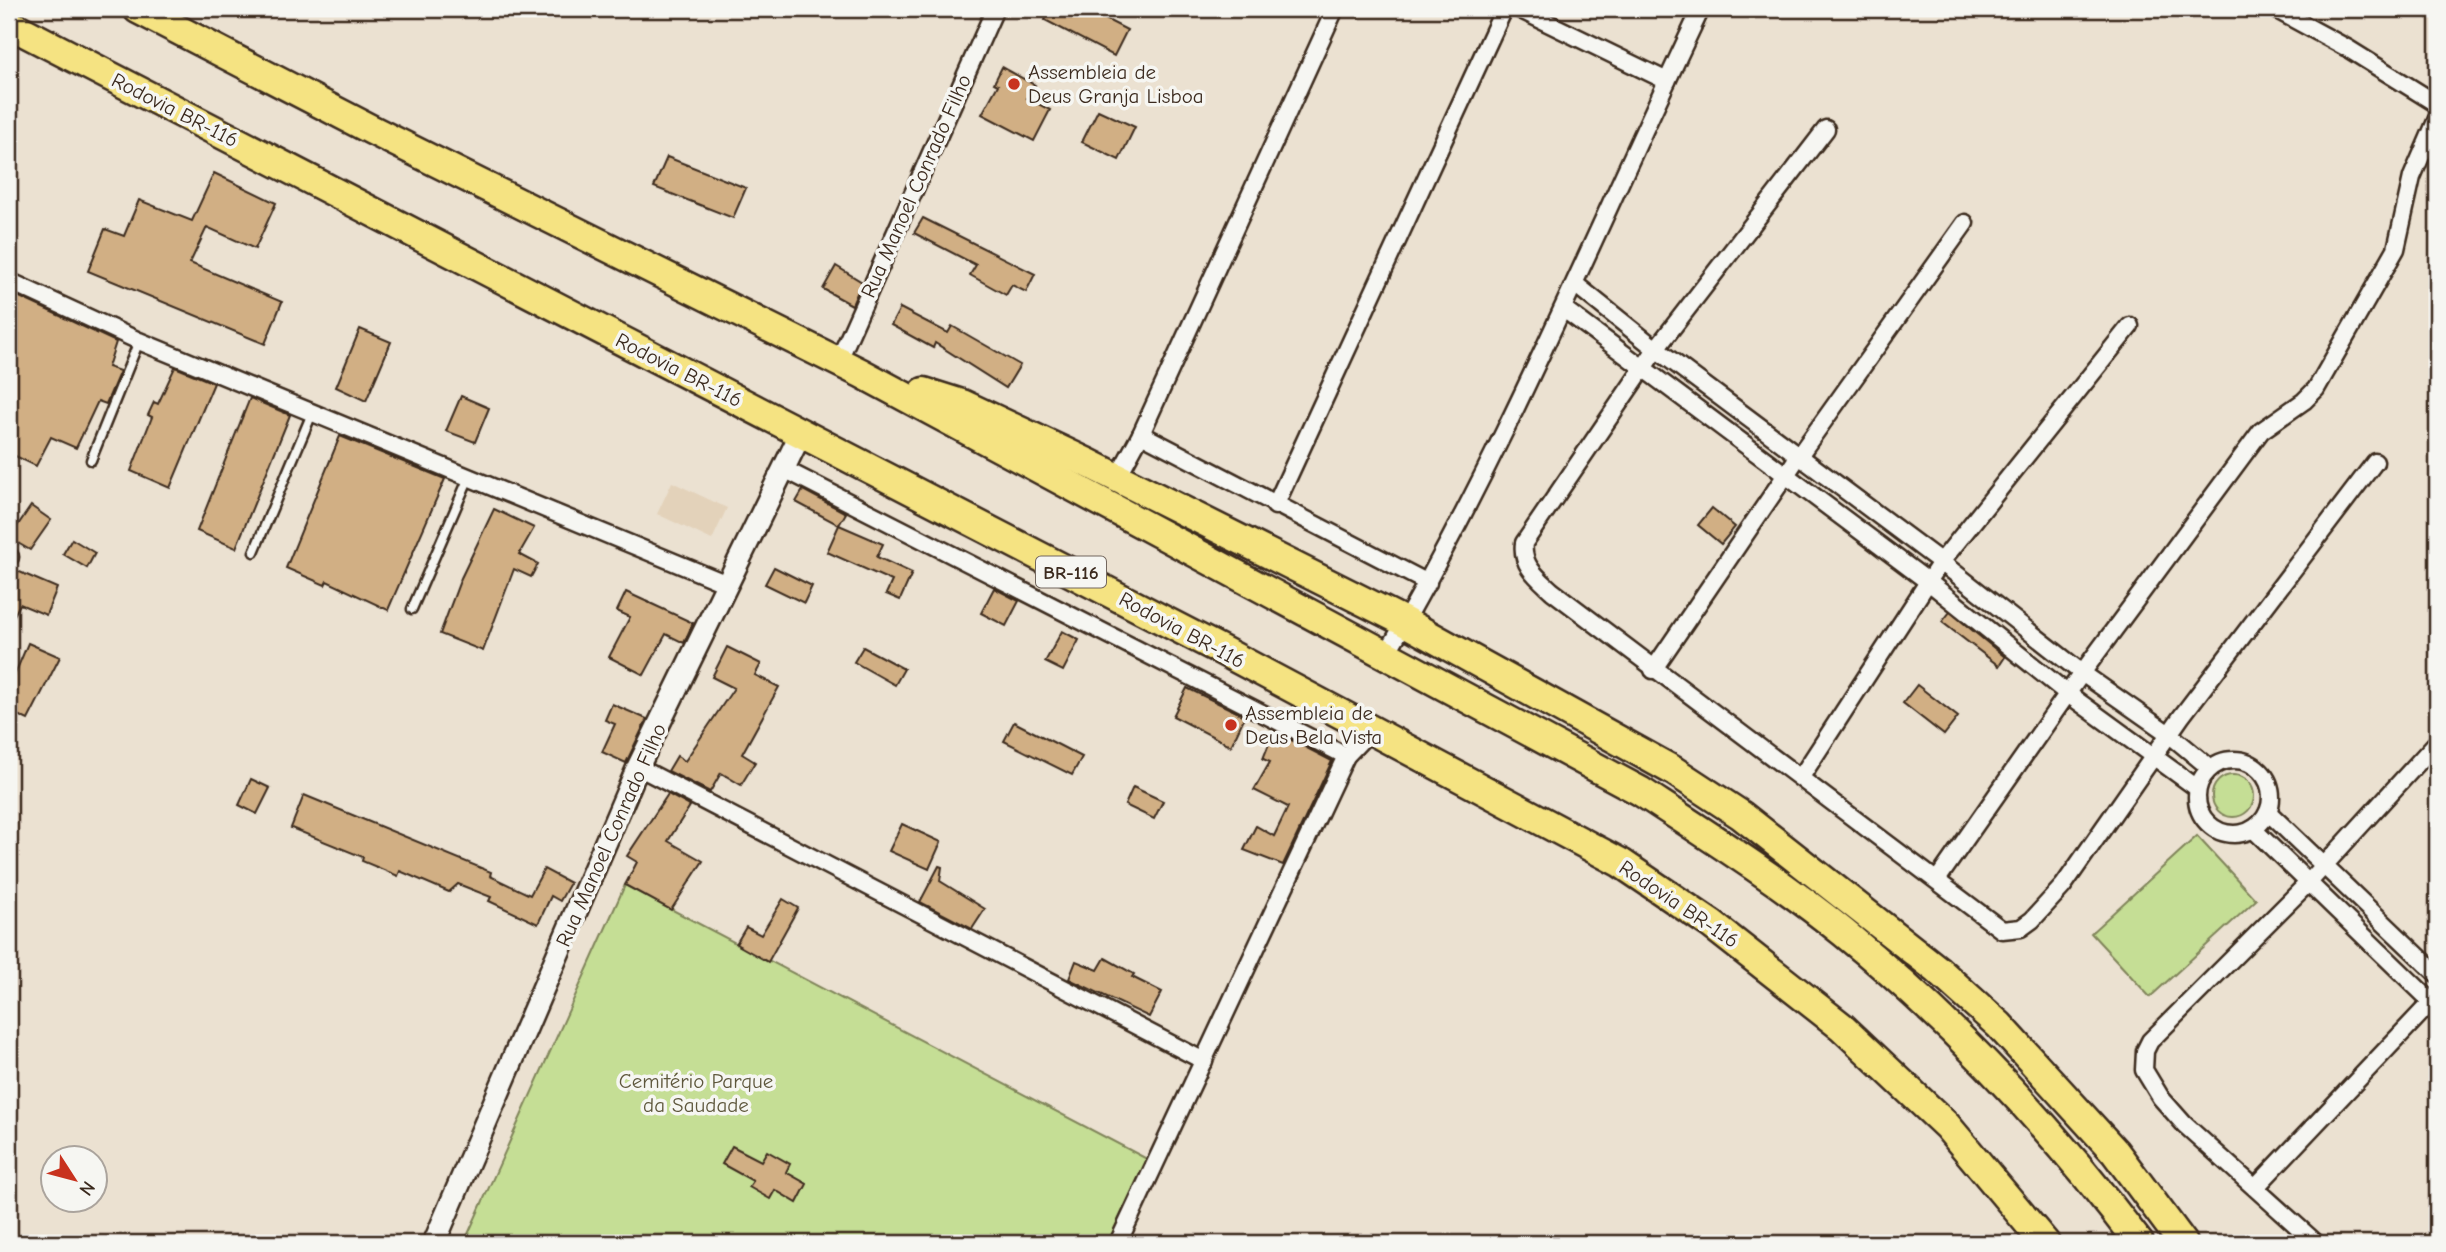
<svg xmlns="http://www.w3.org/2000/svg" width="2446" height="1252" viewBox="0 0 2446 1252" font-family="'Comic Neue',sans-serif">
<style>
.built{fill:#e3d2ba}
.green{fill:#c5de95;stroke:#80845a;stroke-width:2}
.building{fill:#d1af84;stroke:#3b2a1e;stroke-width:2}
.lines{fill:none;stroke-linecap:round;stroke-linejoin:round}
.service-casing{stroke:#3b2a1e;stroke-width:13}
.minor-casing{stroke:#3b2a1e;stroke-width:21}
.tertiary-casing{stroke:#3b2a1e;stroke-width:26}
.trunk-casing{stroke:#3b2a1e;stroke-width:33}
.service{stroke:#f6f6f2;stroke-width:8}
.minor{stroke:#f6f6f2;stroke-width:16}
.tertiary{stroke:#f6f6f2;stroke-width:21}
.trunk{stroke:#f5e382;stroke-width:28}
.poi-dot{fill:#c8321e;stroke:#f6f6f2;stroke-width:2.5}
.labels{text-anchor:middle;stroke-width:7;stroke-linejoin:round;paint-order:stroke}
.shield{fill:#f6f6f2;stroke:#73675e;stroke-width:2}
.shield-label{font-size:19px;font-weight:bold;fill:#3b2a1e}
.poi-label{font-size:21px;fill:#3b2a1e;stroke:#f6f6f2;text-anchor:start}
.street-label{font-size:21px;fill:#3b2a1e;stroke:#f6f6f2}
.park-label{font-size:21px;fill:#5e573c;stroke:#f6f6f2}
</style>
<rect width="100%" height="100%" fill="#ebe1d1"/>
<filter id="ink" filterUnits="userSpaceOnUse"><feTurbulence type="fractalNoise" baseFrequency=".0143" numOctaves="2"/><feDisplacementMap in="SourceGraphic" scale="14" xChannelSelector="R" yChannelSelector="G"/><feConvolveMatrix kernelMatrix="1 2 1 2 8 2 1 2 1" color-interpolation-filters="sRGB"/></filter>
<g filter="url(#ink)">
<!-- built -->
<polygon class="built" points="672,482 727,508 712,540 657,514"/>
<!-- green -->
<g class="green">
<circle cx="2233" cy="796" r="21"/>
<polygon points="2197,836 2256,900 2150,997 2091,933"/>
<polygon points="625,885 1147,1159 1108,1243 464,1243"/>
</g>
<!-- building -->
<g class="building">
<polygon points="1050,9 1086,9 1127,30 1114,56 1045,20"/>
<polygon points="1002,67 1035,85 1027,98 1050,110 1034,141 982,114 998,85 994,83"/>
<polygon points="1098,110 1135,127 1119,160 1082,142"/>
<polygon points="667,157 746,188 733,218 654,187"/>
<polygon points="214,173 276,203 255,249 207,227 190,263 282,302 265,344 88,271 105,229 124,236 139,200 192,221"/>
<polygon points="923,218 1035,274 1026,292 1012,285 1006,295 970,275 976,265 914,233"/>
<polygon points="836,266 862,282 852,305 823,289"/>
<polygon points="9,292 116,342 108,367 120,371 106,404 98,401 76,448 51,437 36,466 9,453"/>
<polygon points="900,308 948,333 952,326 1020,365 1006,388 935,343 933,348 891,325"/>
<polygon points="360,329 391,342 366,401 336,387"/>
<polygon points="175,367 214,383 170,488 131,471 152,417 148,415 154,402 158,404"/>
<polygon points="461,396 489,408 475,442 446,431"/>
<polygon points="250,398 290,415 236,548 197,531"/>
<polygon points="340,436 445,479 388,610 327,581 325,585 286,568"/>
<polygon points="803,490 846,513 839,525 796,502"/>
<polygon points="31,506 51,520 30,550 9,538"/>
<polygon points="1712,508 1735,527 1721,544 1698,525"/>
<polygon points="494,509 534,528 519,554 538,564 531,577 514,569 483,651 440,634 461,578"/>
<polygon points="839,525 883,544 877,557 912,573 900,600 886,594 892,581 827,552"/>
<polygon points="72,539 95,553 87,568 63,554"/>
<polygon points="774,567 812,586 804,603 765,584"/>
<polygon points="15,570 57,588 46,615 20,604 9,625 9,582"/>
<polygon points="994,588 1019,601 1006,626 981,613"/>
<polygon points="626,592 693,623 684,643 666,634 644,675 609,657 630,617 617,611"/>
<polygon points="1950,612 2005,657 1999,666 1942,622"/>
<polygon points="1062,631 1079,640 1063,671 1045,662"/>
<polygon points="28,643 60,657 28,720 9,711 9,688"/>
<polygon points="727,647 761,664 755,675 779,687 742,754 755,762 741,785 721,773 710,792 668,771 677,756 685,761 734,688 712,677"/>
<polygon points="863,647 904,669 895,685 854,662"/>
<polygon points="1917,685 1958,717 1944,735 1903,703"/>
<polygon points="1187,688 1245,716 1231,746 1173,716"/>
<polygon points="612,704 647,719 626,763 602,752 615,724 605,720"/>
<polygon points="1014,722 1082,757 1072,775 1004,741"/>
<polygon points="1274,731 1332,761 1283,865 1244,850 1256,826 1274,836 1288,807 1254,790 1270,762 1263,759"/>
<polygon points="251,779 270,788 257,814 239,805"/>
<polygon points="1133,787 1163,801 1154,819 1125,805"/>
<polygon points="668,794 690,806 668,841 703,861 671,910 625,885 637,862 627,856"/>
<polygon points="304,795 491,872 490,876 530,895 544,869 570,883 560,901 551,896 538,924 489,901 491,897 458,884 449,892 400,871 398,876 362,861 363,857 291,828"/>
<polygon points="902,824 941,842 929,869 889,851"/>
<polygon points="939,866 942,867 940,881 985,909 972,929 920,902"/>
<polygon points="783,899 798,908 768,962 736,944 746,927 761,935"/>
<polygon points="1105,958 1134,974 1132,977 1162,992 1149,1017 1069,979 1076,961 1098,970"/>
<polygon points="732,1146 761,1161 767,1151 790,1164 786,1172 807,1184 797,1203 775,1190 770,1199 749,1187 753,1181 722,1164"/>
</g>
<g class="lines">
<!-- service casing -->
<g class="service-casing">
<g id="service">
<polyline points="91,460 139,341"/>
<polyline points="254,552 313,411"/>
<polyline points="412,609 470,475"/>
</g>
</g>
<!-- minor casing -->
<g class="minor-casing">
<g id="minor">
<polyline points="1519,9 1667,81"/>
<polyline points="2275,9 2347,48 2437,104"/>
<path d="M1826,129L1656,349L1524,543C1521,565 1537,577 1552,591L2002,930L2021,928L2032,920L2063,886L2181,717L2375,462"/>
<polyline points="9,281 139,341 727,584"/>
<polyline points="1575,284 1656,349 1941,562 2082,673 2169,734 2210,768"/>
<polyline points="1564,309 1930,583 2068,694 2197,788"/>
<polyline points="838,362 995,9"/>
<polyline points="1141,434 1428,583"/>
<polyline points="784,469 1346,756"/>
<polyline points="1117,478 1141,434 1335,9"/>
<polyline points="1275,506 1504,9"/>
<polyline points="9,557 10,557"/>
<path d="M1387,653C1508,446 1598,224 1701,9"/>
<polyline points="1653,670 1798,457 1965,223"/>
<circle cx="2234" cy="797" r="37"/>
<polyline points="638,767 1204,1061"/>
<polyline points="1801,777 1941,562 2130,326"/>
<polyline points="2268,812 2437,974"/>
<polyline points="2253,829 2437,1007"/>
<polyline points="1937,880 2082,673 2261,431 2304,401 2316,389 2396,249 2412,177 2437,119"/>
<polyline points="2256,1187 2437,996"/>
<polyline points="1118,1243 1346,756 1371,730"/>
<polyline points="2316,1243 2184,1124 2161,1098 2144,1070 2145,1051 2150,1041 2309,882 2437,742"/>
</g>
</g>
<!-- tertiary casing -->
<g class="tertiary-casing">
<polyline id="tertiary" points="434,1243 638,767 801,433"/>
</g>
<!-- trunk casing -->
<g class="trunk-casing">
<g id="trunk">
<path d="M138,9L372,130L861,373L1640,791C1709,836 1780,881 1844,933C1954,1023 2053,1129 2139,1243"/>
<polyline points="9,24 1221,650 1621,863 1711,924 1842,1027 1947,1126 2045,1243"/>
<polyline points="924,392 962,404 1090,464 1405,622 1674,771 1741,815 1938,970 1999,1025 2115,1152 2183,1243"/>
</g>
</g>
<!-- service -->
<use href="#service" class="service"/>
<!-- minor -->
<use href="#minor" class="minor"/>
<!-- tertiary -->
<use href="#tertiary" class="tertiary"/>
<!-- trunk -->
<use href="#trunk" class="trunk"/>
</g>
</g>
<!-- markers -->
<g class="poi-dot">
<circle cx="1014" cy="84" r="7"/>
<circle cx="1231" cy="725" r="7"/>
</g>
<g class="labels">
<!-- shield labels -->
<rect class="shield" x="1036" y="556.5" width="70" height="31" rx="5"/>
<g class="shield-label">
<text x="1071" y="579">BR-116</text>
</g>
<!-- poi labels -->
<g class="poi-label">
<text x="1028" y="79">Assembleia de<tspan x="1028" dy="24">Deus Granja Lisboa</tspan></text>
<text x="1245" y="720">Assembleia de<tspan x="1245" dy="24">Deus Bela Vista</tspan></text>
</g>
<!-- street labels -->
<g class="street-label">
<text transform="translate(175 110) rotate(27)" y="7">Rodovia BR-116</text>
<text transform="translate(916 186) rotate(-66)" y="7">Rua Manoel Conrado Filho</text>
<text transform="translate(679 370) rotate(27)" y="7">Rodovia BR-116</text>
<text transform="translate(1182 630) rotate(28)" y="7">Rodovia BR-116</text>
<text transform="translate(611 835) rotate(-66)" y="7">Rua Manoel Conrado Filho</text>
<text transform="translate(1679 904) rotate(34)" y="7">Rodovia BR-116</text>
</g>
<!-- park labels -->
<g class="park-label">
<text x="696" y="1088">Cemitério Parque<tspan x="696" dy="24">da Saudade</tspan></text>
</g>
</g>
<!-- margin -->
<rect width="2446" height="1252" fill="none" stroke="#f6f6f2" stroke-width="35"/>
<rect x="18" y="18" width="2411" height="1217" fill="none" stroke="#3b2a1e" stroke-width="2.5" filter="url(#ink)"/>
<!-- north arrow -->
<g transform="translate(74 1179) rotate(126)"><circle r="33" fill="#f6f6f2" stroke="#aba49d" stroke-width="2"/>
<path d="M0-5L12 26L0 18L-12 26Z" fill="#c8321e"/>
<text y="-10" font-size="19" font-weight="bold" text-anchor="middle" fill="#3b2a1e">N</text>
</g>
</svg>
